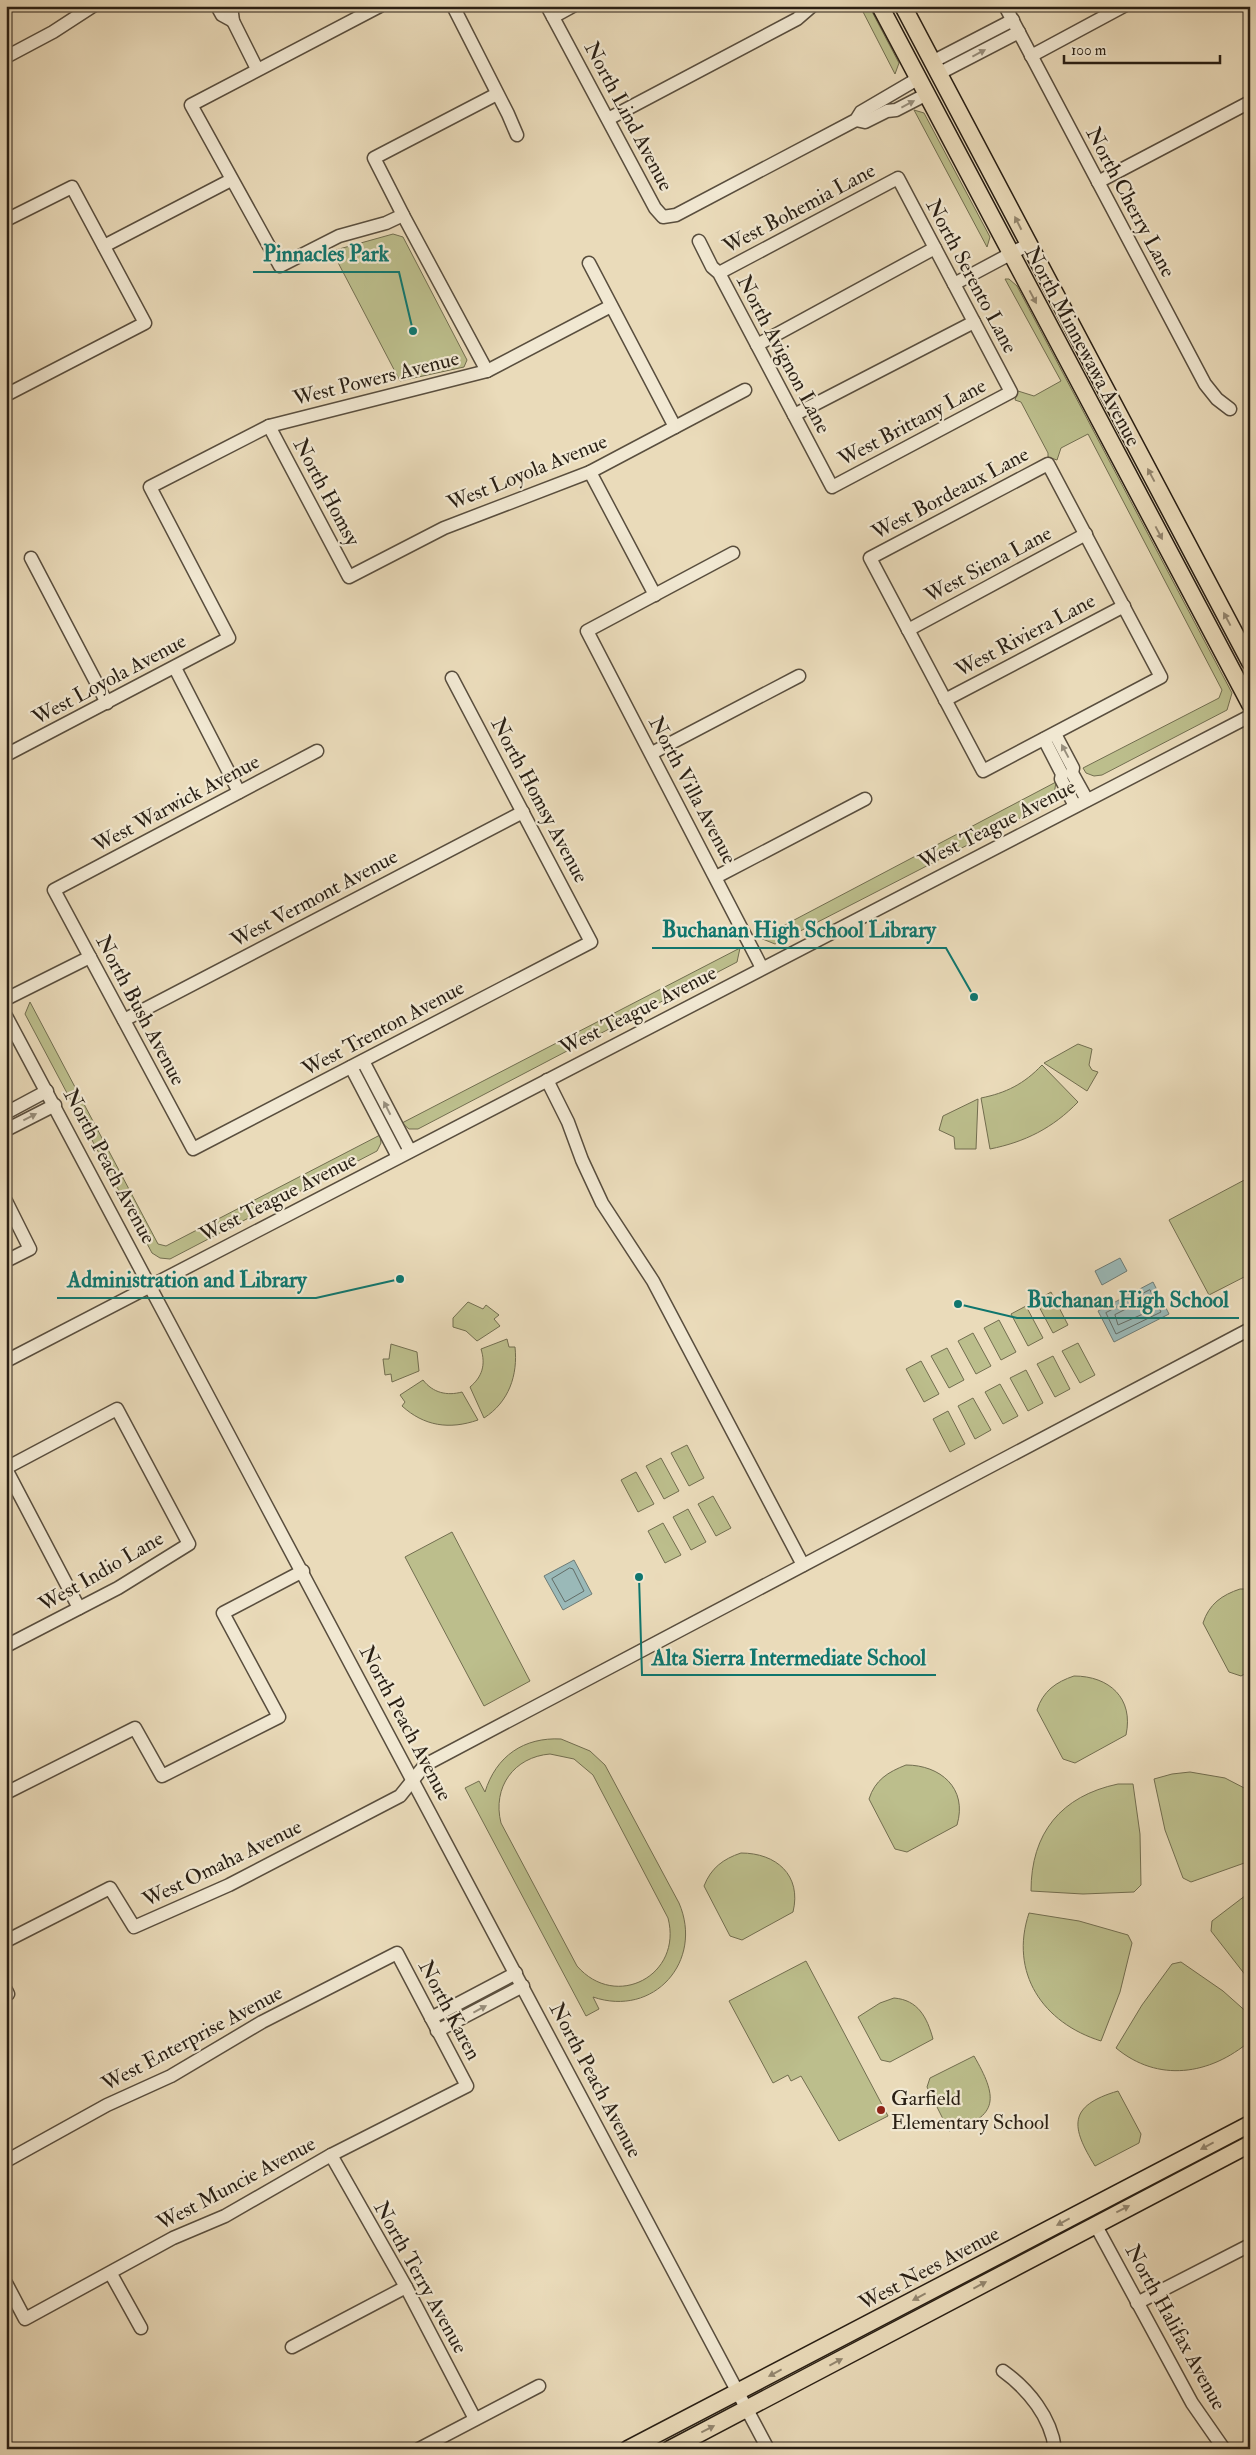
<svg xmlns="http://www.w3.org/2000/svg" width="1256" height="2455" viewBox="0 0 1256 2455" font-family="'IM FELL Double Pica',serif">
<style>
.green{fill:#bcbe8c;stroke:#726e50;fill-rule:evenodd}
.water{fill:#9ab9b8;stroke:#6d7b76}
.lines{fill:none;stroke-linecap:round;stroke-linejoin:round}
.shore{stroke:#626c66;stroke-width:1}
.minor-casing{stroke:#594e3e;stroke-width:15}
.major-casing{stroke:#291f14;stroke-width:19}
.minor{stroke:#f1e8d2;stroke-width:12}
.major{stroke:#eadbba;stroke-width:16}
.oneway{fill:#978e7c}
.oneway2{fill:#93866f}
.poi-dot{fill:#8f2418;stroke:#f1e8d2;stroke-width:2}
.labels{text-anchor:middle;stroke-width:4.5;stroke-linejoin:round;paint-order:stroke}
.street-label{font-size:21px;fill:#291f14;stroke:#f1e8d2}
.poi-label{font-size:21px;fill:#291f14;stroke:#f1e8d2;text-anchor:start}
.leader{fill:none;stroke:#0f766e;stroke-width:2}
.callout-dot{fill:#0f766e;stroke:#f1e8d2;stroke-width:2}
.callout-label{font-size:22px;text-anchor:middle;font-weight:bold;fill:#0f766e;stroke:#f1e8d2;stroke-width:4.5;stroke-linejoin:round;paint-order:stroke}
</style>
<rect width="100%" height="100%" fill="#eadbba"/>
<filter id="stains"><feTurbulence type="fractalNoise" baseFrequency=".004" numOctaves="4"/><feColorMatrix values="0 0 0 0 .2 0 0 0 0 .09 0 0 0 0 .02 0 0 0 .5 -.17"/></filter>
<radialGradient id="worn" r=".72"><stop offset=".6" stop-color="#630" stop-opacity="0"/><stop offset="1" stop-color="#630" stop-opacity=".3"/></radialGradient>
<!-- green -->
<g class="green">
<polygon points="860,6 869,6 899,63 895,74"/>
<polygon points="914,110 924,113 990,237 987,247"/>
<polygon points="393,234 403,237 467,360 464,367 400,381 332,251"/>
<polygon points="1005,279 1009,279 1017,286 1232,693 1227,710 1102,775 1094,776 1086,773 1083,768 1219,698 1222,690 1088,434 1061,448 1057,460 1048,457 1048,453 1021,402 1015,400 1018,391 1034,396 1061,381"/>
<polygon points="1056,782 1053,801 775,944 760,938"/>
<polygon points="740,948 737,962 418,1129 409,1129 402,1123"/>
<polygon points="30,1002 158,1244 166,1246 380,1135 381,1143 377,1151 170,1259 160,1258 152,1253 25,1014"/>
<polygon points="1078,1044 1092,1049 1089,1065 1092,1070 1098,1072 1087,1091 1044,1063"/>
<path d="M1042,1065L1078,1102C1053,1128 1025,1142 990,1149L981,1098C1006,1093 1024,1084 1042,1065Z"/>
<polygon points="978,1099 976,1149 955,1149 954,1137 939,1130 943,1116"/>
<polygon points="1250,1177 1250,1274 1209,1295 1169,1220"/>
<polygon points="1051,1292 1068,1325 1053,1333 1036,1301"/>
<polygon points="468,1302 483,1309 486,1305 499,1315 494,1319 500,1326 477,1341 466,1331 453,1327 453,1318"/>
<polygon points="1026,1306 1043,1338 1028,1346 1011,1314"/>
<polygon points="999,1320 1016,1352 1001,1360 984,1328"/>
<polygon points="973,1333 991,1366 976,1374 958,1341"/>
<path d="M507,1339L509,1347H515C518,1375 509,1402 484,1418L470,1387C482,1377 486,1365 481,1349Z"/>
<polygon points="1078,1343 1095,1375 1080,1383 1062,1351"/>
<polygon points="391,1344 417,1352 419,1371 392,1382 391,1374 385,1375 383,1359 389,1359"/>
<polygon points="947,1348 964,1380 949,1388 931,1356"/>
<polygon points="1053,1356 1070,1389 1055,1397 1037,1364"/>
<polygon points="921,1361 939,1394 924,1402 906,1369"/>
<polygon points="1026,1370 1043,1403 1028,1411 1010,1378"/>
<path d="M423,1380C433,1393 447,1396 462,1392L478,1420C449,1430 424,1426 402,1406L405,1402L400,1395Z"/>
<polygon points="1000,1384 1018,1416 1003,1424 985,1392"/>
<polygon points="973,1398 991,1430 975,1439 958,1406"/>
<polygon points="948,1411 965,1444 950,1452 933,1419"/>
<polygon points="687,1445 704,1478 689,1486 671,1453"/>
<polygon points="661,1458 679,1491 664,1499 646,1466"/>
<polygon points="636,1472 654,1504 638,1512 621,1480"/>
<polygon points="713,1496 731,1528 716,1536 698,1504"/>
<polygon points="688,1509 706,1542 691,1550 673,1517"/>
<polygon points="663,1523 681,1555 665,1563 648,1531"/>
<polygon points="452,1532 530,1681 484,1706 405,1557"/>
<path d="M1240,1589H1250V1671L1241,1676L1229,1672L1203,1623C1209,1604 1222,1595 1240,1589Z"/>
<path d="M1074,1676C1109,1676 1134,1698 1126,1735L1075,1763L1063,1759L1037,1710C1043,1691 1056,1682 1074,1676Z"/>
<path d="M561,1739L590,1751L605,1765L679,1903C704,1961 654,2018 593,1997L599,2009L586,2016L465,1788L479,1781L485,1792C496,1756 524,1737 561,1739ZM550,1754L574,1759L593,1775L668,1918C683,1975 616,2011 577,1966L501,1823C492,1787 514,1757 550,1754Z"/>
<path d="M906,1765C940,1765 968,1788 957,1825L907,1852L895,1849L869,1799C875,1780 888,1772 906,1765Z"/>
<polygon points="1190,1772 1225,1778 1250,1791 1250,1861 1191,1882 1183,1878 1165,1830 1154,1779 1172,1774"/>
<path d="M1118,1784H1133L1140,1834L1141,1885L1134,1892L1083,1894L1031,1891C1031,1833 1061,1796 1118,1784Z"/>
<path d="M741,1853C776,1853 802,1875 793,1912L742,1940L730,1936L704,1886C711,1868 723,1859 741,1853Z"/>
<polygon points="1250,1892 1250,1981 1211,1931 1212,1921"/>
<path d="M1029,1913L1079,1921L1128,1935L1132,1943L1120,1992L1101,2041C1043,2023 1009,1973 1029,1913Z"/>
<polygon points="806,1961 888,2116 839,2141 801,2076 791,2081 788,2075 773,2083 729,2001"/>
<path d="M1181,1962L1223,1991L1250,2015V2041C1210,2075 1158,2083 1116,2048L1142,2005L1172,1964Z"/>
<path d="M894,1998C918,2000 927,2017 933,2039L890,2062L881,2060L858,2017L880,2003Z"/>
<path d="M974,2056C997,2096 1001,2117 949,2131L927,2087L930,2078Z"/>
<path d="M1118,2091L1141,2134L1139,2143L1095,2166C1071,2127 1067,2106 1118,2091Z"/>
</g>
<!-- water -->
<g class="water">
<polygon points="1120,1258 1127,1271 1102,1285 1095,1271"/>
<polygon points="1153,1282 1169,1314 1114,1342 1098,1311"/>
<polygon points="574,1560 592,1594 563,1610 544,1576"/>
</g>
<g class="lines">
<!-- shore -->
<g class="shore">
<polygon points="1150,1290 1161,1312 1116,1334 1106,1313"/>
<polygon points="1146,1299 1149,1300 1152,1310 1118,1325 1115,1315"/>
<polygon points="570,1568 573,1569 584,1591 565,1602 552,1579"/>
</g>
<!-- minor casing -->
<g class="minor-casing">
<g id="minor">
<polyline points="217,6 222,15 233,21"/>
<polyline points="231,6 233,21 257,69"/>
<polyline points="380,6 191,105 280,266 339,236 386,223 403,215"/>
<polyline points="453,6 508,114 517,135"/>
<polyline points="547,6 655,208 663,217 676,215 856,120 861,112 919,78"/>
<polyline points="1005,6 1205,384 1217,399 1230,409"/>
<polyline points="553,17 573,6"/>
<polyline points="1031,56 1124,6"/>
<polyline points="6,57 53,32 93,6"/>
<polyline points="932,62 1013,20"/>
<polyline points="938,74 1019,32"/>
<polyline points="608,119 797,19 812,6"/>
<polyline points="856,120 865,122 887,111 896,110 927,94"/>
<polyline points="1098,182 1250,102"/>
<polyline points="6,220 72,187 145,323 6,395"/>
<polyline points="699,241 712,267 719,273 832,487 1011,392 898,178 719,273"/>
<polyline points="104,246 231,180"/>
<polyline points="589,263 675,427"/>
<polyline points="954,284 1029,244"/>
<polyline points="757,345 935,248"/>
<polyline points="487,371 403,215 374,158 497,94"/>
<polyline points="794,415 974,322"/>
<polyline points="269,426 349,577 444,528 590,472 745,390"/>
<polygon points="1048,464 1161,677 983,771 870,558"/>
<polyline points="590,472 655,595"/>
<polyline points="733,553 587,631 762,968"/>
<polyline points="31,558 107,703"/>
<polyline points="908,630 1086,534"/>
<polyline points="175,668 239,792"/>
<polyline points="945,700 1124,606"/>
<polyline points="1055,734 1073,768 1072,773 1087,800"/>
<polyline points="1044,739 1062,774 1061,779 1075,806"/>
<polyline points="317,751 54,890 193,1149 591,942 452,678"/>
<polyline points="652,753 799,676"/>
<polyline points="6,755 229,638 150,487 269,426 487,371 611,306"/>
<polyline points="716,877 865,799"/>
<polyline points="6,999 90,957"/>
<polyline points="6,1016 768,2449"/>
<polyline points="124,1020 523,812"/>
<polyline points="363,1061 410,1151"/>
<polyline points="351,1067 398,1157"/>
<polyline points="547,1080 568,1122 582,1160 602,1203 653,1281 803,1565"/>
<polyline points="6,1113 47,1091"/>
<polyline points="6,1130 55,1105"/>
<polyline points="6,1201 30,1249 6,1261"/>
<polyline points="6,1361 1250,716"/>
<polyline points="6,1468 117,1409 189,1544 118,1588 6,1646"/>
<polyline points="6,1469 79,1608"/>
<polyline points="6,1793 135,1728 162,1776 279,1717 223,1613 303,1571"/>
<polyline points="6,1941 110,1888 134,1927 229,1885 400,1796 425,1765 1250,1329"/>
<polyline points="6,1990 8,1994"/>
<polyline points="431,2018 516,1973"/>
<polyline points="437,2031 523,1986"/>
<polyline points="331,2155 406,2287 475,2419"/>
<polyline points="6,2161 107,2105 171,2076 262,2022 397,1953 467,2086 331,2155 225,2216 173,2238 25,2319 6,2283"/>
<polyline points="1095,2224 1192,2403 1224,2449"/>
<polyline points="111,2274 141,2328"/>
<polyline points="1137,2303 1250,2245"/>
<polyline points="292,2347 406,2287"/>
<path d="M1003,2371C1028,2389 1051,2417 1055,2449"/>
<polyline points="419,2449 539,2386"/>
</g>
</g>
<!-- major casing -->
<g class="major-casing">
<g id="major">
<polyline points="880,6 1250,704"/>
<polyline points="903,6 1250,662"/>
<polyline points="628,2449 1250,2124"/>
<polyline points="670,2449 1250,2144"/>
</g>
</g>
<!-- minor -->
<use href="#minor" class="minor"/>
<!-- major -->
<use href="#major" class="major"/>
</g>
<!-- one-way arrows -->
<defs><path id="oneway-solid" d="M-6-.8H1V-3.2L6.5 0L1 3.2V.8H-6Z" transform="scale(1.25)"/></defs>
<g class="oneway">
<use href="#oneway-solid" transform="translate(979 53) rotate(-28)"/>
<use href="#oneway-solid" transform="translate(908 104) rotate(-28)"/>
<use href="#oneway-solid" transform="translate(1065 751) rotate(-118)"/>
<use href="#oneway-solid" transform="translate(387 1108) rotate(-117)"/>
<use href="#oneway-solid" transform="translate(30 1117) rotate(-27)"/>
<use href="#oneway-solid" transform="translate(480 2009) rotate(-28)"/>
</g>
<g class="oneway2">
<use href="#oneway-solid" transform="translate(1018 223) rotate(-117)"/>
<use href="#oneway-solid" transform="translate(1033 297) rotate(62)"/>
<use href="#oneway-solid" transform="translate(1151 475) rotate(-118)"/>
<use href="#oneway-solid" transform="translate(1159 533) rotate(62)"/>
<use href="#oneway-solid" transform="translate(1227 619) rotate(-118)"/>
<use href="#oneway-solid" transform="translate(1207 2146) rotate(152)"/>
<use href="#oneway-solid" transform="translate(1123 2209) rotate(-27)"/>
<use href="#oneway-solid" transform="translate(1063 2222) rotate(152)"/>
<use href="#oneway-solid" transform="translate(980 2285) rotate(-28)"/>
<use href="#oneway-solid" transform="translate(919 2297) rotate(152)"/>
<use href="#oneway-solid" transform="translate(836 2362) rotate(-28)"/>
<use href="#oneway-solid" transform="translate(775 2373) rotate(152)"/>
<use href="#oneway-solid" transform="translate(708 2429) rotate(-27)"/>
</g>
<!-- markers -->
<circle class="poi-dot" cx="881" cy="2110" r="5"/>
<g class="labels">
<!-- street labels -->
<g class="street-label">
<text transform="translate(629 116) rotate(62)" y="7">North Lind Avenue</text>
<text transform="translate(1131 202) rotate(62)" y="7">North Cherry Lane</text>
<text transform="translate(799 208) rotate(-28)" y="7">West Bohemia Lane</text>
<text transform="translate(972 276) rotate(62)" y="7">North Serento Lane</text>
<text transform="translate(1083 346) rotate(62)" y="7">North Minnewawa Avenue</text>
<text transform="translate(784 354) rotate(62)" y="7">North Avignon Lane</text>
<text transform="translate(376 378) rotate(-14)" y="7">West Powers Avenue</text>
<text transform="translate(912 422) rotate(-28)" y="7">West Brittany Lane</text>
<text transform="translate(527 472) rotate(-22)" y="7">West Loyola Avenue</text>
<text transform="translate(327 492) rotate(62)" y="7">North Homsy</text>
<text transform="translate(950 493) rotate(-28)" y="7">West Bordeaux Lane</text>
<text transform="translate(988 564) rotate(-28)" y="7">West Siena Lane</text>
<text transform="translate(1025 635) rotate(-28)" y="7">West Riviera Lane</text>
<text transform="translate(109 679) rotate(-28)" y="7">West Loyola Avenue</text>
<text transform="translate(693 790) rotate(62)" y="7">North Villa Avenue</text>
<text transform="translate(540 800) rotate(62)" y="7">North Homsy Avenue</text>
<text transform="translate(176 803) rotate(-28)" y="7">West Warwick Avenue</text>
<text transform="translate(997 824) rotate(-27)" y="7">West Teague Avenue</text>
<text transform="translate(314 898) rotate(-28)" y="7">West Vermont Avenue</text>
<text transform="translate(141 1010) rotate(62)" y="7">North Bush Avenue</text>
<text transform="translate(638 1010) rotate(-27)" y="7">West Teague Avenue</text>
<text transform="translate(383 1028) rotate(-28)" y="7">West Trenton Avenue</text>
<text transform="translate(110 1166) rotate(62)" y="7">North Peach Avenue</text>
<text transform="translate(278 1197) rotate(-27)" y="7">West Teague Avenue</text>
<text transform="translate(101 1571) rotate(-30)" y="7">West Indio Lane</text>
<text transform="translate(406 1723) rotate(62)" y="7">North Peach Avenue</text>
<text transform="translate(222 1863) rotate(-26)" y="7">West Omaha Avenue</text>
<text transform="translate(450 2010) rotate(62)" y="7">North Karen</text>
<text transform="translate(192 2038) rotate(-28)" y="7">West Enterprise Avenue</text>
<text transform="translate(596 2080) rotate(62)" y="7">North Peach Avenue</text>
<text transform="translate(236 2183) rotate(-28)" y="7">West Muncie Avenue</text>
<text transform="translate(929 2268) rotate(-28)" y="7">West Nees Avenue</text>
<text transform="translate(421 2277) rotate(61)" y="7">North Terry Avenue</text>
<text transform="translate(1176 2327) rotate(61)" y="7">North Halifax Avenue</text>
</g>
<!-- poi labels -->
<g class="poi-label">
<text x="891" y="2105">Garfield<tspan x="891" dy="24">Elementary School</tspan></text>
</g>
</g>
<!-- callouts -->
<path class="leader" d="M413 331L399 272H253M974 997L946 948H652M400 1279L316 1298H57M958 1304L1017 1318H1239M639 1577L642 1675H936"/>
<g class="callout-dot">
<circle cx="413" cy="331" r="5"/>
<circle cx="974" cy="997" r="5"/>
<circle cx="400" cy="1279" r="5"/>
<circle cx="958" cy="1304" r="5"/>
<circle cx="639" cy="1577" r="5"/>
</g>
<g class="callout-label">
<text x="326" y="261">Pinnacles Park</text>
<text x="799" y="937">Buchanan High School Library</text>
<text x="187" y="1287">Administration and Library</text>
<text x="1128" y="1307">Buchanan High School</text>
<text x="789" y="1665">Alta Sierra Intermediate School</text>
</g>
<!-- margin -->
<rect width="1256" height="2455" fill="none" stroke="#eadbba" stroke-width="25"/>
<rect x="8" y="8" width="1241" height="2440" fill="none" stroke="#291f14" stroke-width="2.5"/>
<rect x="12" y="12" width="1231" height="2430" fill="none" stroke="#291f14"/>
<!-- scale -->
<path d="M1064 55v8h156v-8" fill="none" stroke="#291f14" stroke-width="2.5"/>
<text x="1071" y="55" font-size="15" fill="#291f14" stroke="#f1e8d2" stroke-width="4" paint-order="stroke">100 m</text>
<rect width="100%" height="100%" filter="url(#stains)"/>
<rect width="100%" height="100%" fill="url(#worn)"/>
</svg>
